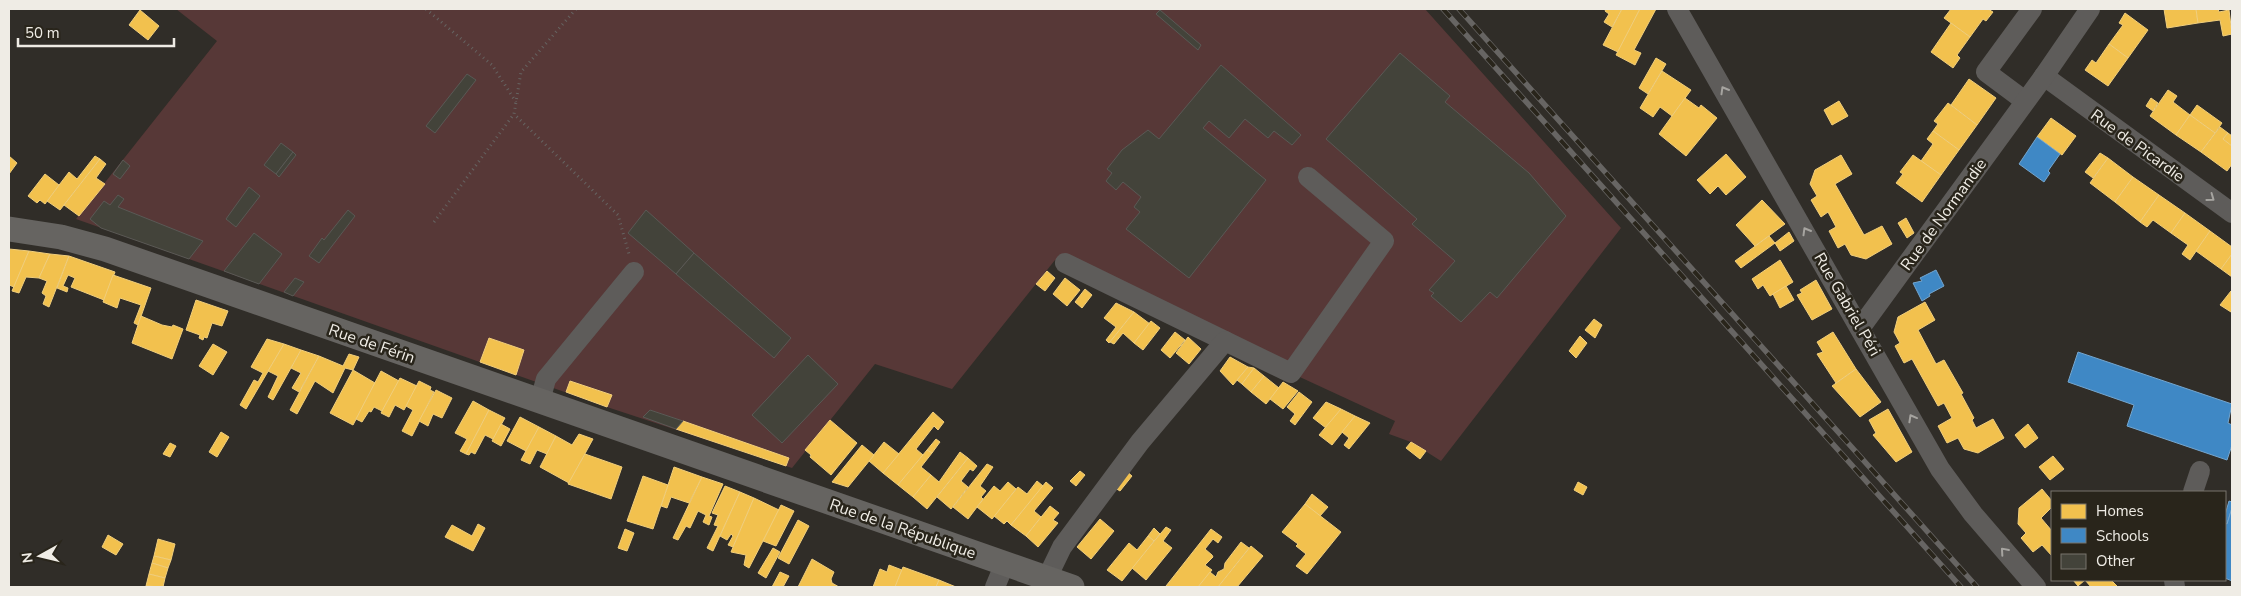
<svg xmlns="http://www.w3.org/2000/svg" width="2241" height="596" viewBox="0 0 2241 596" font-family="'Nunito Sans',sans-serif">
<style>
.green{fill:#573837}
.homes{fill:#f2c14e;stroke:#f1ce7b}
.schools{fill:#3f88c5;stroke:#74a6cf}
.building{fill:#43433a;stroke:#5a5955}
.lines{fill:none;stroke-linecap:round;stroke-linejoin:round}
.path{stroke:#666462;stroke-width:3;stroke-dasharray:1 4;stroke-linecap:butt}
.minor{stroke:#5e5c5a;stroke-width:20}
.major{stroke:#666461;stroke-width:25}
.rail-casing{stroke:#676563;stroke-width:5.5}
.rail{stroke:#29251b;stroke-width:4;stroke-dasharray:11;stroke-linecap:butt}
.oneway{stroke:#a6a4a0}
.labels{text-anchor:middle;stroke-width:5;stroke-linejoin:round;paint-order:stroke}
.street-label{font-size:16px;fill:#efece5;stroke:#29251b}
</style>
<rect width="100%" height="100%" fill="#302d28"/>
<!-- green -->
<polygon class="green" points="176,9 1425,9 1621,228 1441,461 1411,442 1389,434 1395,421 1226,343 1055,260 952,389 875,364 792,468 607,407 76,219 217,41"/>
<!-- homes -->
<g class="homes">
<polygon points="1606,9 1622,9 1612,27 1604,22 1609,14 1605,11"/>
<polygon points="1622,9 1640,9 1618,52 1603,45"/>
<polygon points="1640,9 1656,9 1634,50 1641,53 1635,65 1616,55"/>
<polygon points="1951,9 1988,9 1993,12 1986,21 1983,19 1970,37 1944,18"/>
<polygon points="2164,9 2196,9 2198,23 2167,28"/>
<polygon points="2196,9 2218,9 2219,12 2229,10 2232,34 2223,36 2220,20 2198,23"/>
<polygon points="140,10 159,26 148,40 129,25"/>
<polygon points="2125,13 2148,30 2128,58 2109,44 2123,25 2119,23"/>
<polygon points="1951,23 1970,37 1957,55 1960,58 1953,68 1931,52"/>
<polygon points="2109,44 2128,58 2108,86 2085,70 2092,60 2096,63"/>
<polygon points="1656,58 1666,64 1648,94 1639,88"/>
<polygon points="1662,71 1691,90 1672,116 1660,107 1653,117 1640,108"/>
<polygon points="1969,79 1996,98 1977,125 1951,105"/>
<polygon points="2168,90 2177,96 2173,102 2190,115 2176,135 2150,116"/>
<polygon points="1685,98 1699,108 1701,105 1717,118 1686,156 1659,134"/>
<polygon points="2151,98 2158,103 2153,111 2146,106"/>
<polygon points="1839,101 1848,116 1832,125 1824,110"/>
<polygon points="1948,103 1977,125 1959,150 1933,131 1938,124 1934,121"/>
<polygon points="2197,105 2222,123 2215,133 2190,115"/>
<polygon points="2190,115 2215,133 2201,152 2176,135"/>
<polygon points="2051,118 2076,136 2062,155 2037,137"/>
<polygon points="2220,127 2228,133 2223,139 2232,146 2232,164 2227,171 2201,152"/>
<polygon points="1933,131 1959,150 1941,175 1921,161 1933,144 1927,139"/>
<polygon points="2228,133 2232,136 2232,146 2223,139"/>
<polygon points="2100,153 2108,158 2093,178 2085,172"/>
<polygon points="1726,154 1746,177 1726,195 1718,186 1710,194 1697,180"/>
<polygon points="1841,155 1852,174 1835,184 1864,235 1882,226 1892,244 1866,259 1851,255 1845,244 1838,248 1829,231 1836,227 1828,212 1821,217 1811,200 1817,196 1810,184 1815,170"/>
<polygon points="1913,155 1941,175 1922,202 1896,183 1903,174 1900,172"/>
<polygon points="9,156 17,163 9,174"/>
<polygon points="95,156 100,159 60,210 47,201 69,172 77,179"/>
<polygon points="2108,158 2133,177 2115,202 2090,183"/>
<polygon points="100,159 106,164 96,178 105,184 79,216 64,205"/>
<polygon points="45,174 59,185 45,204 40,200 37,203 28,196"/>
<polygon points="2133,177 2159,195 2140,222 2115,202"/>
<polygon points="2159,195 2185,213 2171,233 2153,220 2147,227 2140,222"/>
<polygon points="1762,200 1785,224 1755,246 1736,225"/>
<polygon points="2185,213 2210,231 2190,260 2182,254 2188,245 2171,233"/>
<polygon points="1906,218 1914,233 1907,238 1898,223"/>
<polygon points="2210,231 2232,247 2232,254 2221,269 2196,251"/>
<polygon points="1789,232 1794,241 1780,251 1775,243"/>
<polygon points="1769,236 1775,243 1741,268 1735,261"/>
<polygon points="9,249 29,251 14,287 9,285"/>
<polygon points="29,251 50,254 39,278 26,277 19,293 12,291"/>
<polygon points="50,254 69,256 49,307 43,304 46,296 42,293 47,281 39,278"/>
<polygon points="2232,254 2232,277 2221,269"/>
<polygon points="69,256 115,272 104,300 71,287 75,278 68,275 63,286 68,288 67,292 57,288"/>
<polygon points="1780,260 1793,282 1770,296 1763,285 1758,289 1752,279"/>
<polygon points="1047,271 1055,278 1045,291 1036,284"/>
<polygon points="113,275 151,288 138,325 134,323 141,305 120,298 117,308 103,302"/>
<polygon points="1065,278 1080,290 1067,306 1053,294"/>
<polygon points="1816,280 1832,309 1812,320 1797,295 1802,293 1800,290"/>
<polygon points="1786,286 1794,300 1780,308 1773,294"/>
<polygon points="1085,289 1092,295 1082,308 1075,302"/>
<polygon points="2231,291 2232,310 2231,312 2220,305"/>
<polygon points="196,300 228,311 222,326 212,323 207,338 204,337 203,340 199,338 200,335 186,330"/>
<polygon points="1925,302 1935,320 1918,330 1936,364 1944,360 1963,393 1961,394 1974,418 1972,420 1976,428 1993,419 2004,438 1978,453 1964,449 1958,438 1947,443 1938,426 1952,418 1944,403 1938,406 1912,359 1904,363 1895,346 1900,343 1894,332 1898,317"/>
<polygon points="1116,303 1134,312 1109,343 1106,340 1116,327 1104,318"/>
<polygon points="1134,312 1150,324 1134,343 1123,333 1114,344 1110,342"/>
<polygon points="141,316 162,325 172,327 173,325 183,329 172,359 132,343"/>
<polygon points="1594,319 1602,325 1595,338 1585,330"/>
<polygon points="1151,321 1160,328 1143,350 1134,343"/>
<polygon points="1175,332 1185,340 1170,358 1161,350"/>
<polygon points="1833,332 1856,369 1836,383 1817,354 1823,352 1817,342"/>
<polygon points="1580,336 1587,343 1576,358 1569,351"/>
<polygon points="1188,337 1201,349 1189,364 1176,353"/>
<polygon points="489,338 524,350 516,375 480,362"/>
<polygon points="267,339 284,344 246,409 240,405 254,380 258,382 263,373 251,367"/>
<polygon points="213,344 227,352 213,375 199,366"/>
<polygon points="284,344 301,350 273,400 268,397 278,376 268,371"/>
<polygon points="301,350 319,356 299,392 292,388 301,373 291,368"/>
<polygon points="349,354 359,357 353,370 345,368 333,393 315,381 297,414 290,410 319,356 343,366"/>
<polygon points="1230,357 1248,367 1233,385 1220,371"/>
<polygon points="1248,367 1254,368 1242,384 1237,380"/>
<polygon points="1254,368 1264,376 1251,392 1242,384"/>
<polygon points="1856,369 1881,402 1860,417 1832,386"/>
<polygon points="353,370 375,383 353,425 330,413"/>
<polygon points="381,371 399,381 382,411 374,407 371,412 369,411 362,422 356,419"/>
<polygon points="1264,376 1279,388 1266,404 1251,392"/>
<polygon points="400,378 417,386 404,410 395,405 389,417 381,413"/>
<polygon points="419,381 431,387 430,390 434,392 412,436 402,431 413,410 406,406"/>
<polygon points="570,381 612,395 607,407 566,392"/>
<polygon points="1283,382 1298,391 1283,409 1270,399"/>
<polygon points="436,390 452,398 442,418 433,414 428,426 419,421"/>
<polygon points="1299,392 1312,402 1295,425 1290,421 1295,414 1287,407"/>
<polygon points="473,401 489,410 466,454 460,451 467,439 455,433"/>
<polygon points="1326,402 1341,409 1326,428 1313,418"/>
<polygon points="1341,409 1355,416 1332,445 1319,435"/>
<polygon points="1888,409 1912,452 1896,462 1873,435 1876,433 1869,420"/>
<polygon points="489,410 505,418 493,439 485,435 475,454 471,452 469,455 466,454"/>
<polygon points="933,412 944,422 938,430 934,426 916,449 923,455 898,485 883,473"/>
<polygon points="1355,416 1370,423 1349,449 1344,445 1349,438 1342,432"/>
<polygon points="520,417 539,427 526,451 507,441"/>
<polygon points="830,420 857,443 831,475 810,457 811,455 805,450"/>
<polygon points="683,421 789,458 786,466 676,429"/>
<polygon points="501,424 510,429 501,446 492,441"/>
<polygon points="2028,424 2038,438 2025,448 2015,435"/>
<polygon points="539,427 556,436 547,454 537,450 530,464 521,460"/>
<polygon points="221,432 229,437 217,457 209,452"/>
<polygon points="579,434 593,439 569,483 540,467 556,436 572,445"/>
<polygon points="936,439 940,442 932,453 927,450"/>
<polygon points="884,442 899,454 883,473 869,461"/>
<polygon points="1411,442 1426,451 1420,459 1406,448"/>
<polygon points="170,443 176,446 170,457 163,454"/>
<polygon points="862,445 874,455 848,487 832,482"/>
<polygon points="927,450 932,453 921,467 931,475 913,497 898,485"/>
<polygon points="960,452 968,458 927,509 913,497 931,475 939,482"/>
<polygon points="585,454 622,467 611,499 568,484"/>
<polygon points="2053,456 2064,469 2050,480 2039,467"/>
<polygon points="968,458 977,466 973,471 970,469 961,481 968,487 951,509 937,497"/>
<polygon points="987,464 993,467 980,486 986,491 981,497 983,499 968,519 953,507"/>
<polygon points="674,467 702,477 689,503 671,497 667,508 661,506"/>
<polygon points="1125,470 1132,476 1120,491 1112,486"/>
<polygon points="1080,471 1085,475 1076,486 1070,481"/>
<polygon points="643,476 668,485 653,529 627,521"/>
<polygon points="702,477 723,484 709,516 712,517 709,525 703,522 706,515 698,511 690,528 686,526 678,540 673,538"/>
<polygon points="1037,481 1043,486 1011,525 1007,521 1004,524 994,516 1018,487 1027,494"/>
<polygon points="1008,482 1016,489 992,519 977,507 994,486 1000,491"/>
<polygon points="1046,482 1053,488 1034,511 1041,517 1026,536 1011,525"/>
<polygon points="1578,482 1587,487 1583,495 1574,490"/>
<polygon points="725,486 740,492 713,551 707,548 718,526 714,525 718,515 712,513"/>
<polygon points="2042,489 2052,501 2052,507 2041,518 2052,531 2052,556 2042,545 2033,552 2021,538 2026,533 2018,524 2019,508"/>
<polygon points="740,492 754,498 733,547 728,545 733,536 731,534 727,540 720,536"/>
<polygon points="1312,494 1328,507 1320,516 1305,504"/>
<polygon points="754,498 779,510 749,568 744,565 746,555 731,552"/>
<polygon points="1305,504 1341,532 1307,574 1296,566 1306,554 1296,546 1298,544 1282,532"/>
<polygon points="781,505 794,511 776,546 763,541"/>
<polygon points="1050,506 1059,513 1053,520 1058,523 1038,547 1026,536"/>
<polygon points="1100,519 1114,531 1091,559 1077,547"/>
<polygon points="798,520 809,526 789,564 778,558"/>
<polygon points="478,524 485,528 473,551 445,537 452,525 472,536"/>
<polygon points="1166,527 1171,530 1163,541 1172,548 1146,580 1132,568"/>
<polygon points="1154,528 1160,534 1154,541 1148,536"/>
<polygon points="625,529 634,533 627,551 618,548"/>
<polygon points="1211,529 1222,537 1218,543 1213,539 1205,549 1212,555 1213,557 1205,565 1212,570 1198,587 1167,587 1166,586"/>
<polygon points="108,535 123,544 116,555 102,547"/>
<polygon points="1148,536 1154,541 1122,581 1107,570 1129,543 1137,550"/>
<polygon points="158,539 175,544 171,560 154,556"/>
<polygon points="1241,542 1249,548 1218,587 1198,587 1210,572 1216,577 1218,572 1224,569 1225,563"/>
<polygon points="1251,546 1263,556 1237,587 1218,587"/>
<polygon points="773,548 780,552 766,578 758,573"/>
<polygon points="154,556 171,560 168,568 152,563"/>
<polygon points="812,559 834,572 831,579 832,583 839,587 798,587"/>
<polygon points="152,563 168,568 165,578 149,574"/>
<polygon points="889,565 902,570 895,587 873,587 880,569 887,572"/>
<polygon points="903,567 939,580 936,587 895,587"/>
<polygon points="780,572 789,576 783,587 772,587"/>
<polygon points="149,574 165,578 163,587 146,586"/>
<polygon points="939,580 956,587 936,587"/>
<polygon points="2073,580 2111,580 2118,587 2091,587 2085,580 2078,586"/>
</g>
<!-- schools -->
<g class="schools">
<polygon points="2037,137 2060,154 2048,171 2050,173 2044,182 2019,164"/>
<polygon points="1936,270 1944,286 1929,294 1930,296 1922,301 1913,283 1922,281 1920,278"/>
<polygon points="2078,352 2232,404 2228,423 2232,425 2232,445 2227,460 2127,426 2134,405 2068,382"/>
<polygon points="2229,501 2232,502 2232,508 2227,524 2225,523 2225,515"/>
<polygon points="2232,508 2232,581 2225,578 2225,523 2227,524"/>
</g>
<!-- building -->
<g class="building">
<polygon points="1160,10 1201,45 1198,50 1156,14"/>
<polygon points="1400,53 1450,96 1445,102 1529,173 1566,216 1497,298 1490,292 1461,322 1431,296 1434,293 1429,290 1455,261 1412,224 1417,219 1326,139"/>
<polygon points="1221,65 1301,135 1292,145 1274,131 1268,138 1245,119 1229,138 1209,121 1203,128 1266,180 1189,278 1126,229 1140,212 1134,207 1141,197 1123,182 1116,190 1106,181 1112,173 1107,169 1122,150 1148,130 1159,139"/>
<polygon points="467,74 476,80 435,133 426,126"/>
<polygon points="281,143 293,152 276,174 264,165"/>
<polygon points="293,152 296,155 279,177 276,174"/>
<polygon points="123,160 130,166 120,179 113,174"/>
<polygon points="249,187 260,196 236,227 226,219"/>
<polygon points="118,195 124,199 118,207 203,241 189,259 101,228 90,219 104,201 110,205"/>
<polygon points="348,210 355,216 319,263 309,256 322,238 324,240"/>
<polygon points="646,210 694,253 676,274 628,233"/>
<polygon points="254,233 282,254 259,284 224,271"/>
<polygon points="694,253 791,338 774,358 676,274"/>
<polygon points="295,278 304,282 293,296 284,292"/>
<polygon points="808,355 838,384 782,443 752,415"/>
<polygon points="650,410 683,421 676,429 643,417"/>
</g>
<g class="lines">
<!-- path -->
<g class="path">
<polyline points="426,9 492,65 516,102"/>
<polyline points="576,9 521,72 514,114 618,215 629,254"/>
<polyline points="434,222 514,114"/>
</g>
<!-- minor -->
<g class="minor">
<polyline points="1677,9 1940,469 1973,514 2036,587"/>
<polyline points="2044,76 2232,213"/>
<polyline points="2025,101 1986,72 2032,9"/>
<polyline points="1065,263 1225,341"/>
<polyline points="1861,327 2044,76 2090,9"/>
<polyline points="540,401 546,379 634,272"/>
<polyline points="2193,492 2200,471"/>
<polyline points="1047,578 1062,547 1140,442 1225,341 1291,373 1384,241 1308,177"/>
<polyline points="2174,580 2175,587"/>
<polyline points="995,587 1005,563"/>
</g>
<!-- major -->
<polyline class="major" points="9,229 61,237 105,249 1072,587"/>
<!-- rail casing -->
<g class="rail-casing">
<g id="rail">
<polyline points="1443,9 1961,587"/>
<polyline points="1459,9 1977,587"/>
</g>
</g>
<!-- rail -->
<use href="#rail" class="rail"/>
</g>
<!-- one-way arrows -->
<defs><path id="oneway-chevron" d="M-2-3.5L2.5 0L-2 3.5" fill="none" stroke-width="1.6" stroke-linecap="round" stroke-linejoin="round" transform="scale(1.25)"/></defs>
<g class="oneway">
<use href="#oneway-chevron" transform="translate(1724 90) rotate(-120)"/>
<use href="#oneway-chevron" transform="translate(2211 198) rotate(36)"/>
<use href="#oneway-chevron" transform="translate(1806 231) rotate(-120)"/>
<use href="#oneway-chevron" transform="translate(1912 418) rotate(-119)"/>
<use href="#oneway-chevron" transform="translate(2004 551) rotate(-131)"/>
</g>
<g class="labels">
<!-- street labels -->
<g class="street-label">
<text transform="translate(2138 145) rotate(36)" y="6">Rue de Picardie</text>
<text transform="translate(1943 214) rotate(-54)" y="6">Rue de Normandie</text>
<text transform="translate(1848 304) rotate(60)" y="6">Rue Gabriel Péri</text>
<text transform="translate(372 343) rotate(19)" y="6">Rue de Férin</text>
<text transform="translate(903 528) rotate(19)" y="6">Rue de la République</text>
</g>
</g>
<!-- border -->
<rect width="2241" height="596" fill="none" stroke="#efece5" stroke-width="20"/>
<!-- legend -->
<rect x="2051" y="491" width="175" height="90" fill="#29251b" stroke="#78756c"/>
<rect x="2061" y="504" width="25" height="15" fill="#f2c14e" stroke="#78756c"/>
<text x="2096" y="516" font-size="15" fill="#efece5">Homes</text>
<rect x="2061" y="528" width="25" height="15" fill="#3f88c5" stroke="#78756c"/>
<text x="2096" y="541" font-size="15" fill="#efece5">Schools</text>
<rect x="2061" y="554" width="25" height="15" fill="#43433a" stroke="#78756c"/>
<text x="2096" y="566" font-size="15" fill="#efece5">Other</text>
<!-- north arrow -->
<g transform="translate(40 556) rotate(262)" stroke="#29251b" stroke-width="4" paint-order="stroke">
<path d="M0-4L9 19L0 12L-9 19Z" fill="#efece5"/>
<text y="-8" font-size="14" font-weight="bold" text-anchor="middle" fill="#efece5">N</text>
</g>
<!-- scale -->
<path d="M18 38v8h156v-8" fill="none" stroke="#efece5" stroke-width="2.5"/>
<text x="25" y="38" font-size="15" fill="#efece5" stroke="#29251b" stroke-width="4" paint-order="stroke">50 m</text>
</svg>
